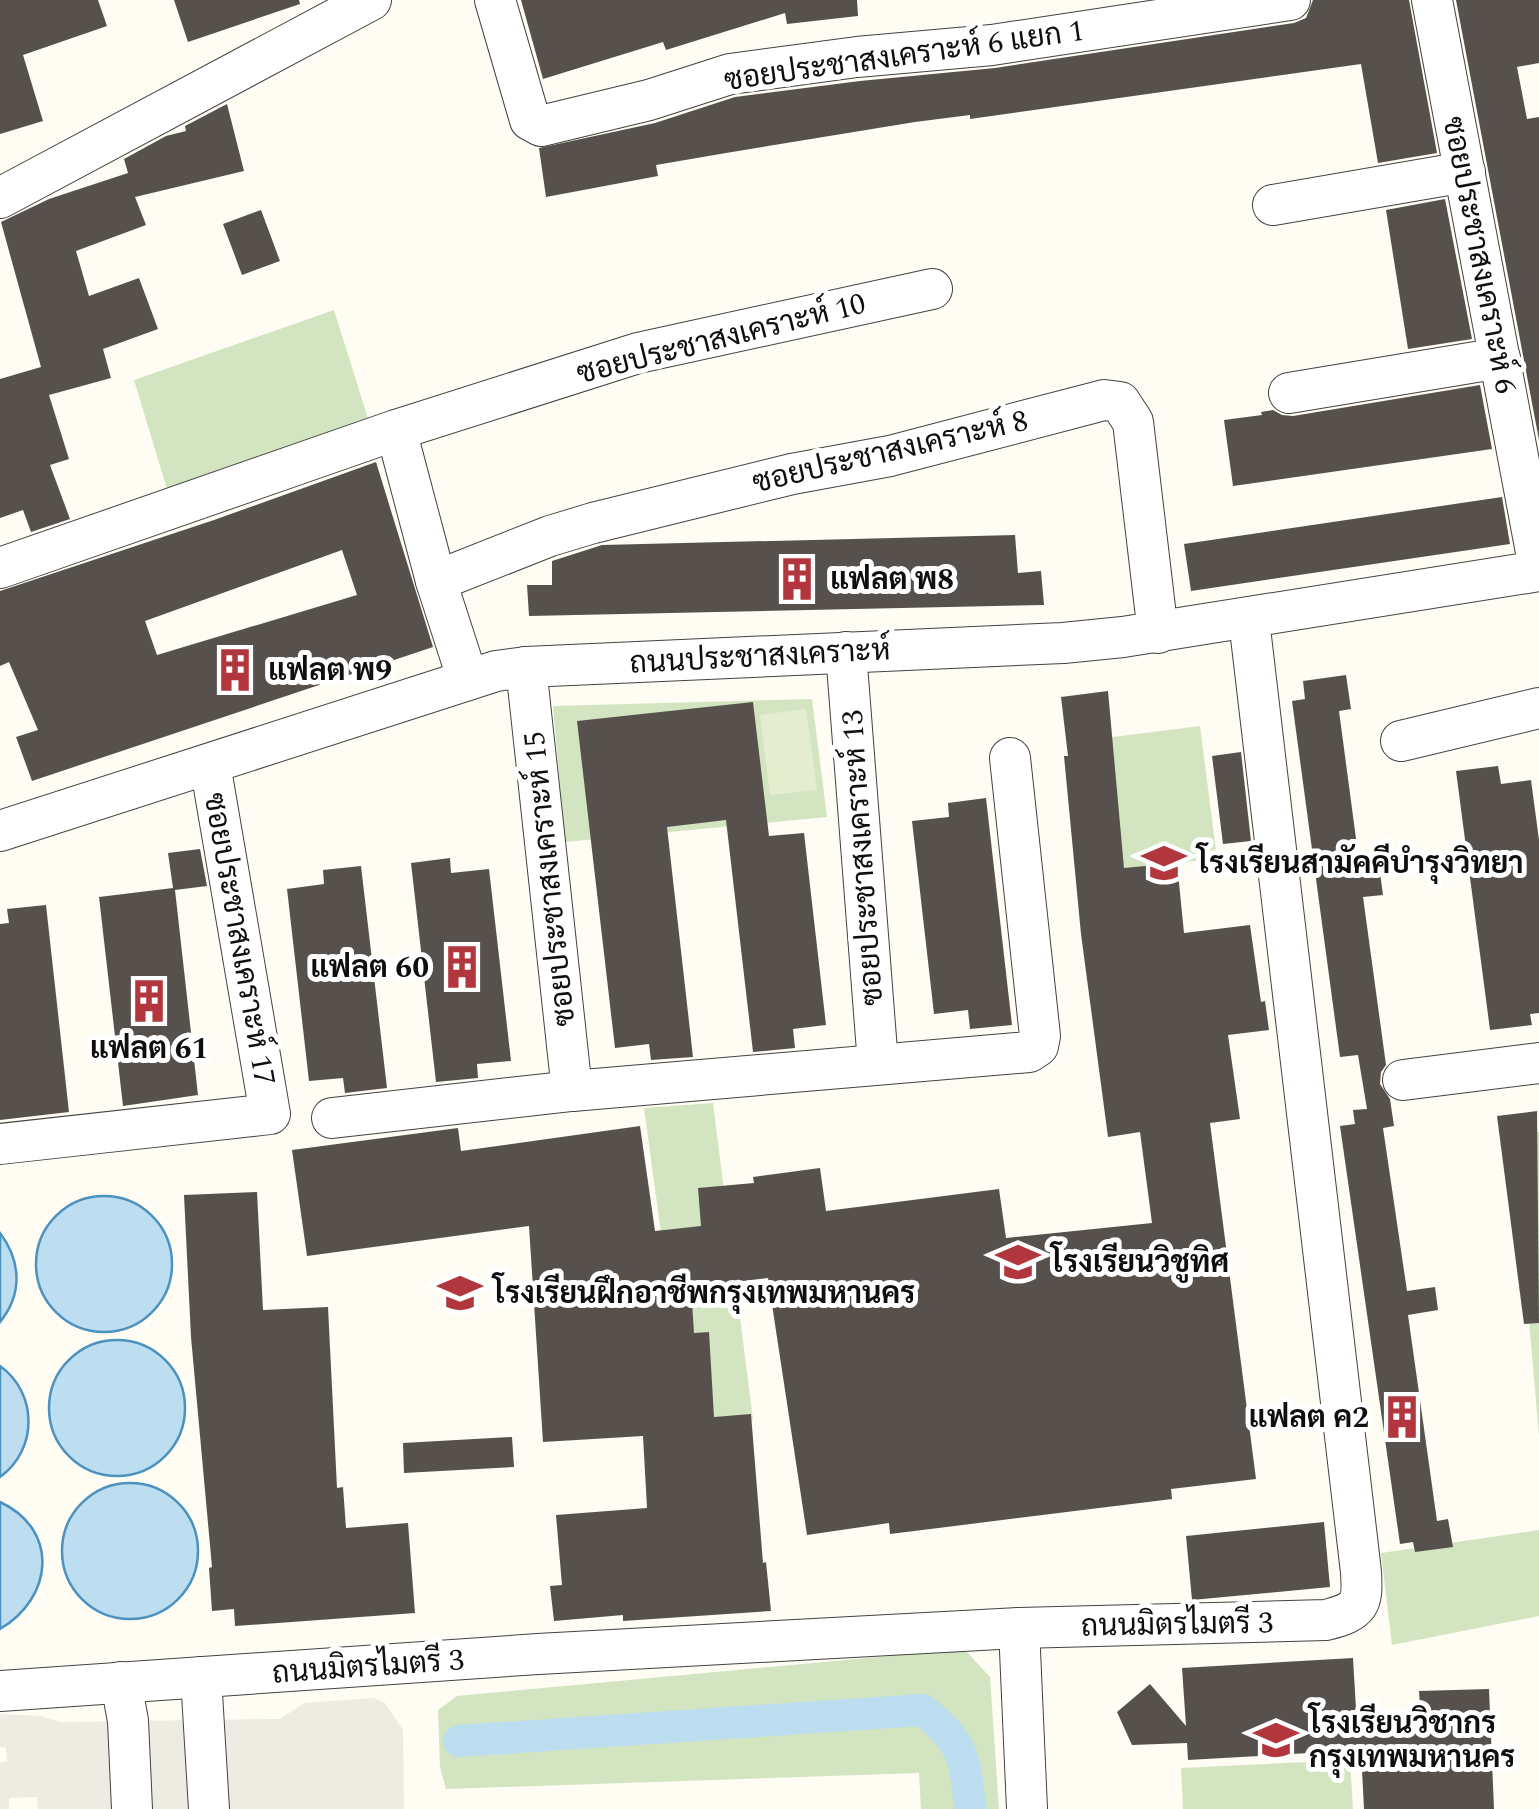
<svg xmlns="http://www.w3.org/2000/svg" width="1539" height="1809" viewBox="0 0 1539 1809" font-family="Spectral,Sarabun,serif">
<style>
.green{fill:#d3e5c0}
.pitch{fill:#e4edd0}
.plaza{fill:#eeebe2}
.water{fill:#bdddf0;stroke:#4c92bf;stroke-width:2.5}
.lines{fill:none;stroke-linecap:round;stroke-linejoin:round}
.canal{stroke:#bdddf0;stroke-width:32}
.building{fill:#57514d;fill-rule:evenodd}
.minor-casing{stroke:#424242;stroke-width:42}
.minor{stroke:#fff;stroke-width:40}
.labels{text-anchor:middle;stroke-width:10;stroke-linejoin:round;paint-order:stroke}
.street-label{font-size:30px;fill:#0f0f0f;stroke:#fff}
.poi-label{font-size:30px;font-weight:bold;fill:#0f0f0f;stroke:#fff;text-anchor:start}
</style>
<rect width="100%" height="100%" fill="#fefcf3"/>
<!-- green -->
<g class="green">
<polygon points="334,310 371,428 170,499 134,380"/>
<polygon points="812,699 827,817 565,842 553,706"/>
<polygon points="1200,726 1217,858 1122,870 1105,738"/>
<polygon points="713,1103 753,1420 687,1424 644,1108"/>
<polygon points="1539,1132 1539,1436 1513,1135"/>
<polygon points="1539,1530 1539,1616 1392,1645 1381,1553"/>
<polygon points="964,1649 990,1677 999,1809 921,1809 919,1773 446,1789 440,1767 438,1710 457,1696"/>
<polygon points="1350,1760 1353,1809 1183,1809 1181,1768"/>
</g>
<!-- pitch -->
<polygon class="pitch" points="806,709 817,790 770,795 760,715"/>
<!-- plaza -->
<polygon class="plaza" points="374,1698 385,1703 403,1730 404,1809 38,1809 37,1797 9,1798 9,1809 0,1809 0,1763 7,1761 6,1748 0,1747 0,1714 41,1716 60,1722 280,1719 304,1703"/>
<!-- water -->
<g class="water">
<circle cx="104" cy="1264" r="68"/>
<path d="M0,1233C21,1261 23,1294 0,1322Z"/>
<circle cx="117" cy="1408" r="68"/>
<path d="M0,1366C38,1393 38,1450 0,1477Z"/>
<circle cx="130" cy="1551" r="68"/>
<path d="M0,1502C60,1530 53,1598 0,1629Z"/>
</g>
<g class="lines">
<!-- canal -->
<path class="canal" d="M459,1741L923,1710C964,1744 965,1757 970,1809"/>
</g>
<!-- building -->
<g class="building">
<polygon points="0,0 98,0 107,26 23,55 43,121 0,134"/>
<polygon points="174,0 299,0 300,4 188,42"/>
<polygon points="521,0 857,0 858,16 787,24 785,13 666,50 663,42 543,79"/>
<polygon points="1313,0 1409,0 1437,153 1378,163 1361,64 970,119 970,115 915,122 726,153 656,165 658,176 546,197 539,148 655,123 735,97 860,81 995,68 1294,23 1306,18"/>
<polygon points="1456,0 1539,0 1539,63 1517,67 1527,119 1539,117 1539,440"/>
<polygon points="227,104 244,171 135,197 146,225 76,251 89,296 139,278 158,329 103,349 111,378 49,395 69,459 50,465 70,519 31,532 23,510 0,518 0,379 41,367 1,222 49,199 128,173 124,159 166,136 186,131 185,126"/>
<polygon points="1445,199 1472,339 1408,349 1386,210"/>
<polygon points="261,210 280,261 242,275 223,224"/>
<polygon points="1480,385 1492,449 1233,486 1224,420 1262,415 1261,412 1273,410 1282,415 1293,416"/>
<path d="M376,462L433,647L32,781L16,737L38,730L9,662L0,666V591L214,520ZM342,550L357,595L157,655L145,621Z"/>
<polygon points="1502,497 1510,544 1191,591 1184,544"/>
<polygon points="1015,535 1018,573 1041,571 1044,605 529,616 527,585 552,585 552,561 602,545"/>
<polygon points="1346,675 1351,709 1339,711 1359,861 1378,858 1383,895 1363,897 1386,1065 1381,1072 1380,1084 1390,1099 1394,1126 1383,1128 1407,1291 1435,1287 1438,1310 1408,1315 1437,1521 1448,1519 1453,1547 1415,1552 1413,1542 1400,1544 1340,1126 1355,1124 1353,1110 1367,1109 1358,1055 1340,1057 1292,701 1305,699 1303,681"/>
<polygon points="1108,691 1124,868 1177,863 1184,933 1250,925 1261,1002 1265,1001 1269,1030 1228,1035 1240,1119 1210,1123 1256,1479 1171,1489 1172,1499 890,1534 889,1523 807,1535 768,1278 691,1287 694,1333 709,1332 714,1417 751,1414 763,1563 766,1562 771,1611 623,1621 623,1615 554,1621 550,1586 562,1585 556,1515 647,1508 643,1436 543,1442 529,1226 307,1256 292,1150 458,1128 461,1151 640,1126 655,1231 701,1226 698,1188 754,1183 753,1177 820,1168 826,1211 999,1189 1006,1238 1152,1223 1140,1132 1108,1137 1081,934 1064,756 1068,756 1061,697"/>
<polygon points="753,702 769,836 804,833 826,1025 793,1029 795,1048 753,1052 726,820 667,827 693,1057 651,1060 649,1044 615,1048 577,721"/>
<polygon points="1241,752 1251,841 1223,844 1212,756"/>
<polygon points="1498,766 1501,784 1531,780 1539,840 1539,1013 1530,1014 1532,1025 1490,1030 1456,771"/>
<polygon points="986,798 1012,1025 970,1029 968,1010 934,1014 912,821 949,817 948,803"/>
<polygon points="200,849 207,886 175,890 198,1095 123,1106 99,897 173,888 168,853"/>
<polygon points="450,858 451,873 489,869 511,1061 477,1064 478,1078 436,1082 411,863"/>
<polygon points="361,866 387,1088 345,1093 343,1078 309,1081 287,889 324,884 323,870"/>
<polygon points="46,905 69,1112 0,1120 0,924 9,923 7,909"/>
<polygon points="1537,1111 1539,1323 1524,1324 1497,1116"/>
<polygon points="257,1192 263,1310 328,1307 337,1488 343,1487 346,1528 408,1523 415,1613 235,1626 234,1609 212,1611 209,1568 212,1567 191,1337 184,1195"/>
<polygon points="512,1437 514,1467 404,1473 403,1443"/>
<polygon points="1324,1522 1330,1587 1192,1600 1186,1536"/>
<polygon points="1353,1658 1357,1726 1421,1723 1419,1691 1489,1689 1494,1809 1364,1809 1361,1750 1188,1760 1187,1743 1132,1745 1117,1712 1150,1684 1186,1726 1182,1668"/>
</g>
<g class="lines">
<!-- minor casing -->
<g class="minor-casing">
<g id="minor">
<polyline points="495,0 530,120 541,126 649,100 730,74 857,57 992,45 1290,0"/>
<polyline points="1432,0 1539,568"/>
<polyline points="0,198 371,0"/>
<polyline points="1273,205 1465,172"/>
<polyline points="1289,393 1500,358"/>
<polyline points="396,430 436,581 468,680"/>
<polyline points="0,568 396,430 638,353 932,289"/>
<polyline points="436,581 550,536 593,523 792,474 890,456 1104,400 1120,402 1133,422 1158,633"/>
<polyline points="846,652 878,1064"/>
<polyline points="526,667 572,1091"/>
<polyline points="1401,741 1539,708"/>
<polyline points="0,831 496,671 526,667 1063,643 1123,637 1539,571"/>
<polyline points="1403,1080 1539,1063"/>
<polyline points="332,1118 572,1091 1029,1052 1038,1046 1040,1036 1010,758"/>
<polyline points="0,1144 270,1114 210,764"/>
<polyline points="1019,1628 1027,1809"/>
<polyline points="201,1677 209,1809"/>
<polyline points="121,1682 128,1721 132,1809"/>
<path d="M0,1691L538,1654L1019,1628L1326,1620C1360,1611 1363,1605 1361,1572L1249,620"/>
</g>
</g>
<!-- minor -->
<use href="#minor" class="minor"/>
</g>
<!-- icons -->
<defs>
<g id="building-bare" transform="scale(3.45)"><path d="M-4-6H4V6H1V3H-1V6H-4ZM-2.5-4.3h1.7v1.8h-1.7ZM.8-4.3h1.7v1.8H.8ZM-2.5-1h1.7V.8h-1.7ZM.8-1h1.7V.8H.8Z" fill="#b1363d" stroke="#fff" stroke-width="2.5" paint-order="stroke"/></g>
<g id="school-bare" transform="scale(3.45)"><path d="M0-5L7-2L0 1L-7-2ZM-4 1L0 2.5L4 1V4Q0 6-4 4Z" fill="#b1363d" stroke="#fff" stroke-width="2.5" paint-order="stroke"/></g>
</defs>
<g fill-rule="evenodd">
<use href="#building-bare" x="797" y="579"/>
<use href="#building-bare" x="235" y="670"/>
<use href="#school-bare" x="1164" y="863"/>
<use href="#building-bare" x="462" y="967"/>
<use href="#building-bare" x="149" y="1001"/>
<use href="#school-bare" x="1018" y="1262"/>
<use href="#school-bare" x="460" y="1293"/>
<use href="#building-bare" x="1402" y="1417"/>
<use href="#school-bare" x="1276" y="1740"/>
</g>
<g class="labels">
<!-- street labels -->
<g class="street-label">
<text transform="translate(904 55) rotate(-8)" y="10">ซอยประชาสงเคราะห์ 6 แยก 1</text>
<text transform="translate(1480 255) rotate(79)" y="10">ซอยประชาสงเคราะห์ 6</text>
<text transform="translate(721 338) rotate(-14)" y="10">ซอยประชาสงเคราะห์ 10</text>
<text transform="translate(890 451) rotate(-13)" y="10">ซอยประชาสงเคราะห์ 8</text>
<text transform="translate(760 656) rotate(-3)" y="10">ถนนประชาสงเคราะห์</text>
<text transform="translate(862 858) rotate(-94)" y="10">ซอยประชาสงเคราะห์ 13</text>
<text transform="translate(549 879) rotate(-96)" y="10">ซอยประชาสงเคราะห์ 15</text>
<text transform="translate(240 939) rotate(80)" y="10">ซอยประชาสงเคราะห์ 17</text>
<text transform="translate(1177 1624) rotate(-1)" y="10">ถนนมิตรไมตรี 3</text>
<text transform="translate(368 1666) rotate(-4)" y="10">ถนนมิตรไมตรี 3</text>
</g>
<!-- poi labels -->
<g class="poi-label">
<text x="830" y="589">แฟลต พ8</text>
<text x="268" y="680">แฟลต พ9</text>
<text x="1197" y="873">โรงเรียนสามัคคีบํารุงวิทยา</text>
<text x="429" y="977" text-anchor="end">แฟลต 60</text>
<text x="149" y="1058" text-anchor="middle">แฟลต 61</text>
<text x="1051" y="1272">โรงเรียนวิชูทิศ</text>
<text x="493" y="1303">โรงเรียนฝึกอาชีพกรุงเทพมหานคร</text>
<text x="1369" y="1427" text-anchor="end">แฟลต ค2</text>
<text x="1309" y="1733">โรงเรียนวิชากร<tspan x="1309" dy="34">กรุงเทพมหานคร</tspan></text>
</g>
</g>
</svg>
